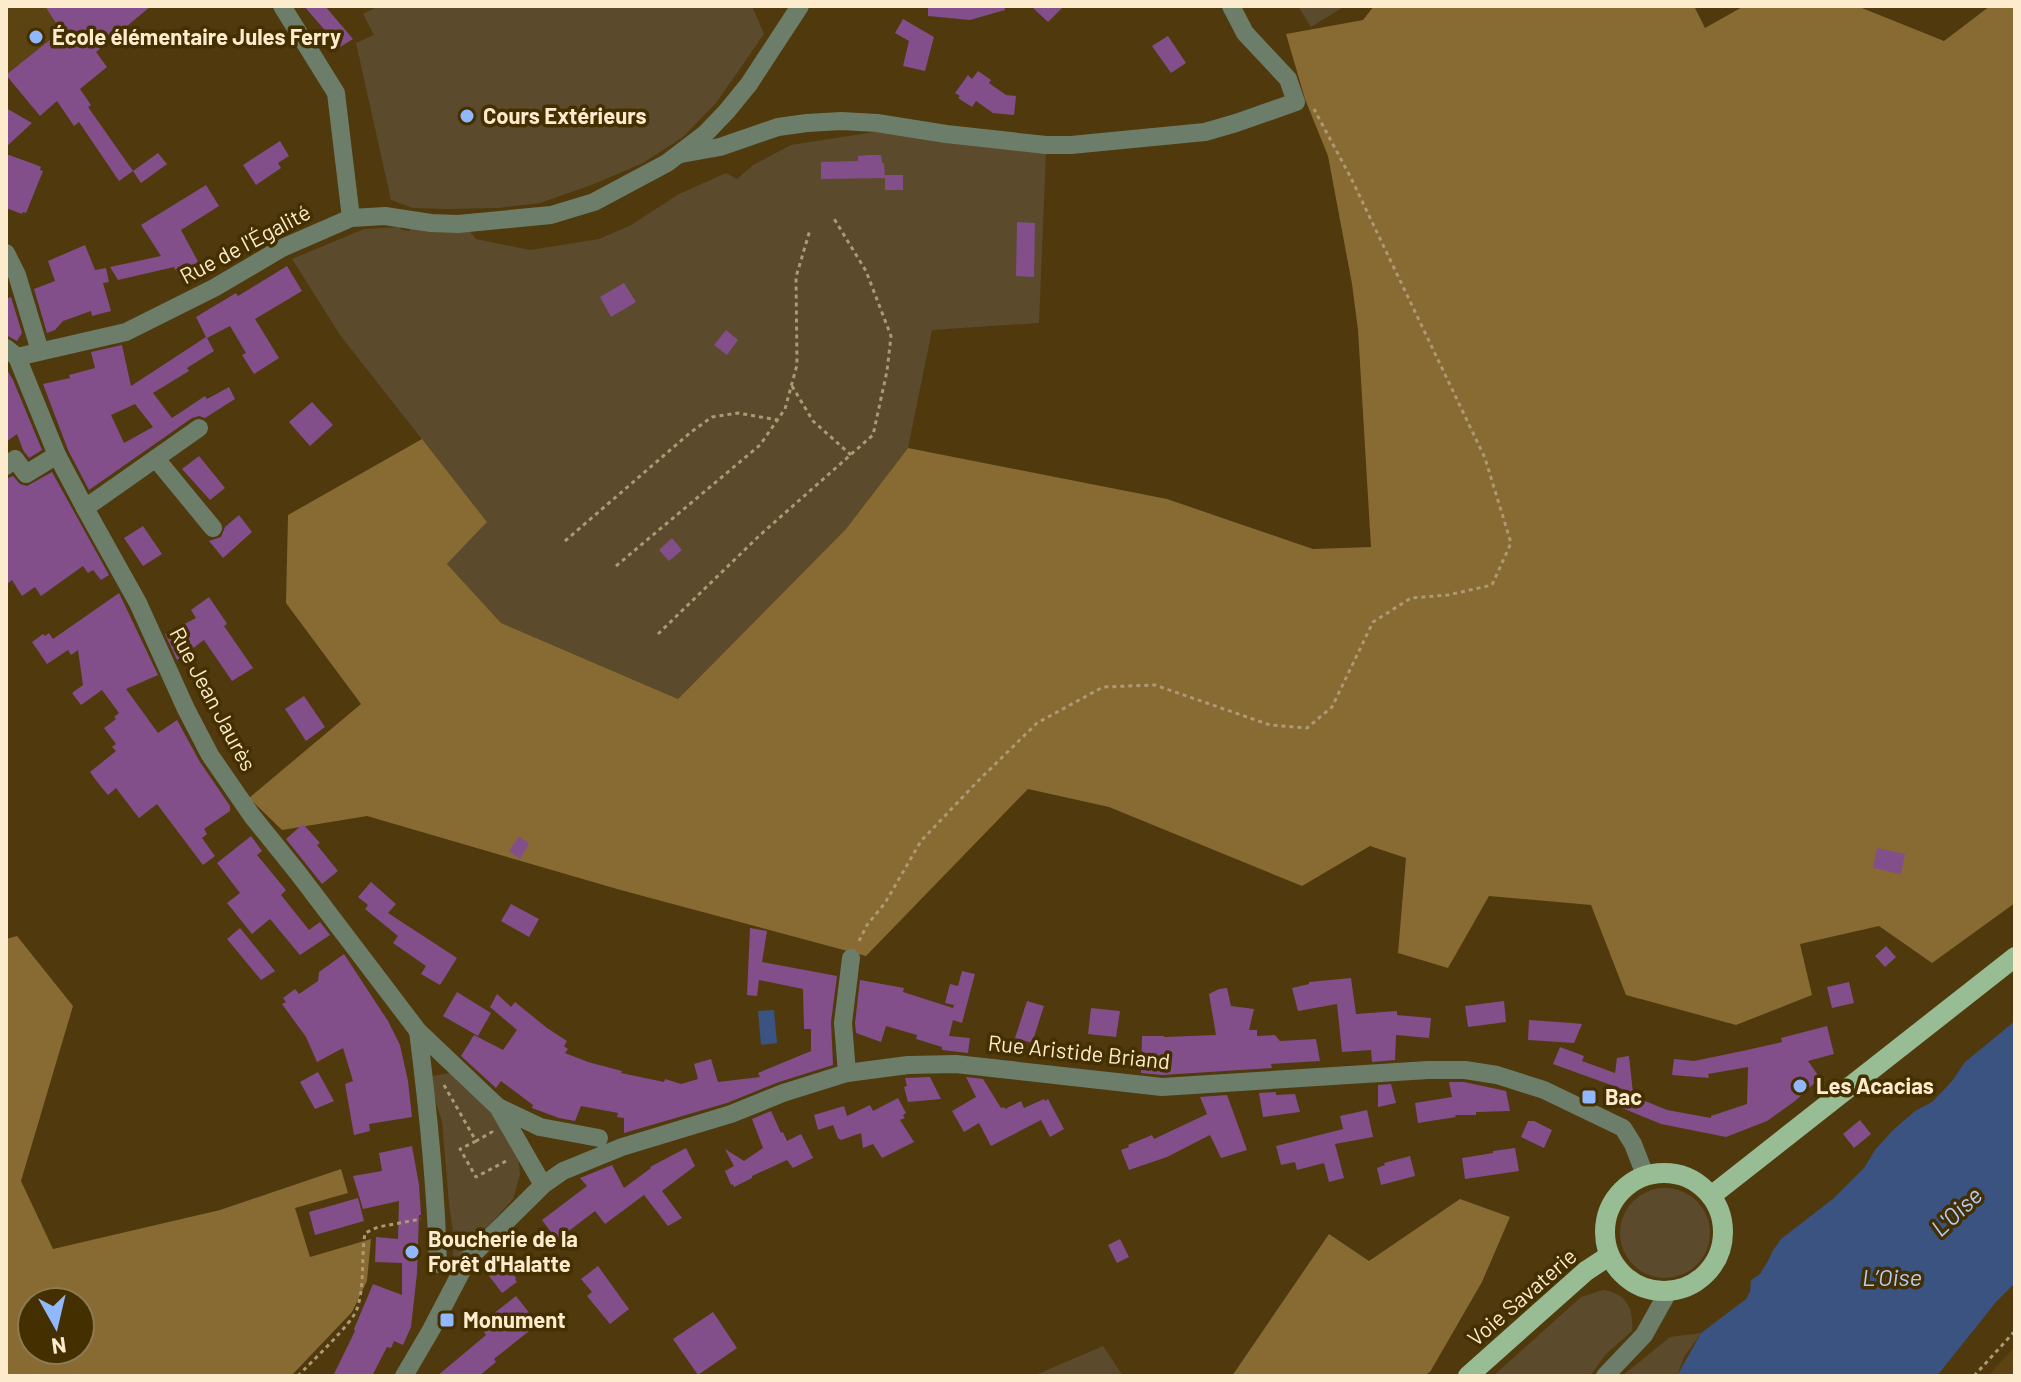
<svg xmlns="http://www.w3.org/2000/svg" width="2021" height="1382" viewBox="0 0 2021 1382" font-family="Barlow,sans-serif">
<style>
.built{fill:#5b4312}
.green{fill:#5b4b2c}
.forest{fill:#886a33;fill-rule:evenodd}
.water{fill:#3a5381}
.building{fill:#824f8b;fill-rule:evenodd}
.lines{fill:none;stroke-linecap:round;stroke-linejoin:round}
.path{stroke:#ad9974;stroke-width:3;stroke-dasharray:4 4;stroke-linecap:butt}
.minor{stroke:#6c7e69;stroke-width:18}
.major{stroke:#98bc93;stroke-width:20}
.poi-dot{fill:#91b8fd;stroke:#442f00;stroke-width:3}
.labels{text-anchor:middle;stroke-width:7;stroke-linejoin:round;paint-order:stroke}
.poi-label{font-size:22px;font-weight:bold;fill:#fdebcd;stroke:#442f00;text-anchor:start}
.street-label{font-size:22px;fill:#fdebcd;stroke:#442f00}
.water-label{font-size:24px;font-style:italic;fill:#b3ccf8;stroke:#442f00}
</style>
<rect width="100%" height="100%" fill="#4f390d"/>
<!-- built -->
<g class="built">
<polygon points="9,6 55,6 48,11 83,62 28,101 6,75 6,8"/>
<polygon points="2015,1346 2015,1376 1988,1376"/>
</g>
<!-- green -->
<g class="green">
<polygon points="379,6 752,6 764,34 716,103 683,137 643,163 594,184 540,203 497,208 446,209 413,208 391,200 356,43 374,35 363,14"/>
<polygon points="1298,6 1345,6 1311,27"/>
<polygon points="887,130 1046,152 1039,323 932,330 908,448 846,529 678,699 501,623 447,564 487,522 340,335 292,259 364,229 400,227 402,230 409,231 410,229 468,229 476,239 530,250 599,239 631,225 679,194 726,173 737,179 753,165 791,145"/>
<polygon points="449,1073 491,1109 518,1155 520,1175 513,1199 465,1252 452,1273 454,1240 449,1203 442,1122 428,1077"/>
<circle cx="1665" cy="1233" r="45"/>
<path d="M1603,1290C1627,1293 1634,1310 1632,1331L1606,1354L1590,1376H1493L1581,1297Z"/>
<polygon points="1701,1333 1684,1357 1677,1376 1622,1376 1670,1337"/>
<polygon points="1103,1346 1123,1376 1033,1376"/>
</g>
<!-- forest -->
<g class="forest">
<polygon points="1374,6 1694,6 1705,28 1744,6 1857,6 1944,41 1990,6 2015,6 2015,903 1932,963 1879,926 1800,944 1812,995 1736,1025 1626,995 1591,905 1489,896 1448,968 1398,953 1406,858 1370,846 1302,886 1109,807 1028,789 866,956 617,889 367,816 282,830 249,798 361,704 286,603 288,515 422,439 487,522 447,564 501,623 678,699 846,529 908,448 1167,499 1313,549 1371,547 1358,330 1352,284 1328,156 1305,99 1286,34 1363,20"/>
<path d="M17,936L73,1006L21,1181L53,1249L220,1210L341,1169L348,1193L295,1208L310,1257L371,1239L367,1281L352,1312L291,1376H6V939ZM80,1302V1350H32V1302Z"/>
<polygon points="1460,1199 1510,1217 1482,1282 1430,1372 1423,1376 1232,1376 1329,1234 1369,1261"/>
</g>
<!-- water -->
<g class="water">
<polygon points="774,1010 777,1043 761,1045 758,1011"/>
<polygon points="2015,1021 2015,1283 1996,1302 1937,1376 1677,1376 1701,1333 1746,1299 1750,1292 1751,1280 1760,1274 1769,1259 1772,1252 1781,1239 1834,1198 1864,1168 1875,1150 1893,1130 1915,1111 1932,1102 1952,1081 1965,1062"/>
</g>
<!-- building -->
<g class="building">
<polygon points="45,6 151,6 96,52 107,67 80,89 91,105 88,107 133,171 119,181 79,122 74,126 57,101 40,116 6,75 61,31"/>
<polygon points="304,6 325,6 353,39 340,47 331,33 329,35"/>
<polygon points="928,6 1005,6 1005,10 970,20 928,16"/>
<polygon points="1031,6 1064,6 1048,22"/>
<polygon points="903,19 934,37 925,71 903,66 909,41 895,33"/>
<polygon points="1168,36 1186,63 1171,73 1152,46"/>
<polygon points="978,71 991,80 989,83 1006,95 1016,96 1014,115 993,113 976,101 972,107 958,98 960,96 955,93 968,75 972,79"/>
<polygon points="6,108 32,123 6,147"/>
<polygon points="280,141 289,156 278,163 281,168 256,185 243,165"/>
<polygon points="158,153 167,164 141,183 133,171"/>
<polygon points="6,154 34,164 41,167 40,170 43,171 26,213 23,212 22,214 6,208"/>
<polygon points="869,155 881,155 882,163 884,163 885,178 821,179 821,162 858,161 858,156"/>
<rect x="885" y="175" width="18" height="15"/>
<polygon points="206,185 219,206 181,230 201,267 180,278 174,267 118,280 110,267 161,256 141,225"/>
<polygon points="1017,222 1035,223 1034,277 1016,276"/>
<polygon points="85,245 95,270 106,268 109,282 103,283 111,311 92,316 91,311 63,321 55,330 47,333 34,289 55,281 48,261"/>
<path d="M287,266L302,291L255,319L279,358L254,374L242,355L246,353L230,326L207,338L214,351L187,368L189,371L153,393L172,418L205,396L207,399L229,387L235,399L205,418L199,416L192,418L89,490L68,450L43,384L70,378L69,375L95,368L91,352L122,345L131,386L206,337L196,317L236,293L238,296ZM135,404L153,427L124,443L111,415Z"/>
<polygon points="624,283 636,302 611,317 600,297"/>
<polygon points="11,297 22,333 17,341 6,335 6,299"/>
<polygon points="726,330 738,340 727,355 714,345"/>
<polygon points="6,368 13,380 42,450 29,458 23,450 17,434 6,442"/>
<polygon points="312,402 333,425 310,446 289,422"/>
<polygon points="199,456 225,488 210,500 182,469"/>
<polygon points="52,472 109,575 101,580 93,570 88,573 83,566 41,596 35,587 22,596 12,580 6,585 6,479 13,476 20,484 27,486"/>
<polygon points="239,515 252,532 223,558 209,541 221,537 225,527"/>
<polygon points="143,526 162,554 143,566 124,538"/>
<polygon points="672,538 682,550 669,561 659,550"/>
<polygon points="119,593 158,675 126,689 158,733 177,720 200,762 230,806 230,811 204,829 207,834 202,838 215,856 203,865 157,804 139,818 116,788 108,795 98,783 90,772 116,751 112,747 116,744 104,728 116,719 114,717 119,713 102,690 81,705 72,693 83,685 78,650 71,655 68,650 47,664 32,642 43,634 45,636 49,633 53,639"/>
<polygon points="209,597 226,622 227,624 224,626 253,668 232,681 204,640 177,660 165,634 196,618 191,610"/>
<polygon points="304,696 325,727 306,741 285,709"/>
<polygon points="303,824 320,843 317,845 338,871 322,884 286,839"/>
<polygon points="251,836 262,851 257,855 286,890 281,895 309,930 320,922 330,935 300,955 270,919 252,934 227,903 240,893 217,863"/>
<polygon points="519,836 529,844 520,859 509,851"/>
<polygon points="1877,848 1905,854 1901,874 1873,868"/>
<polygon points="371,882 396,904 388,913 457,958 440,985 421,974 426,966 393,943 398,936 365,909 368,905 358,897"/>
<polygon points="511,904 539,919 529,937 501,921"/>
<polygon points="240,928 275,971 261,980 227,939"/>
<polygon points="750,928 767,931 762,962 837,976 831,1022 833,1065 779,1082 727,1103 624,1133 624,1118 617,1117 618,1113 581,1106 575,1121 559,1118 532,1108 533,1105 501,1081 496,1088 461,1056 474,1035 503,1050 517,1030 490,1007 497,994 511,1007 515,1002 547,1028 567,1041 564,1046 568,1049 565,1053 588,1062 622,1071 621,1073 664,1082 665,1079 681,1084 698,1079 694,1064 711,1059 718,1082 760,1077 758,1073 811,1051 811,1029 804,1029 803,989 759,980 757,996 747,995"/>
<polygon points="1886,946 1896,957 1885,967 1875,956"/>
<polygon points="344,954 388,1021 400,1045 408,1081 412,1117 369,1124 370,1131 354,1135 345,1084 353,1081 343,1048 317,1062 306,1037 282,1004 286,1002 283,998 295,989 299,994 318,981 319,972"/>
<polygon points="962,971 975,974 962,1023 953,1020 949,1036 970,1038 968,1053 942,1050 942,1047 916,1039 917,1035 886,1026 881,1042 856,1033 855,1023 860,980 904,988 903,992 953,1008 954,1005 945,1003 950,984 958,986"/>
<polygon points="1351,978 1356,1014 1397,1011 1397,1015 1431,1018 1429,1038 1396,1035 1395,1060 1372,1062 1371,1050 1342,1052 1337,1004 1298,1011 1292,988 1309,984 1309,982"/>
<polygon points="1849,982 1854,1003 1832,1008 1827,987"/>
<polygon points="1227,988 1231,1006 1254,1009 1249,1030 1257,1030 1257,1036 1275,1035 1280,1041 1316,1039 1320,1061 1271,1064 1272,1068 1162,1075 1141,1073 1142,1036 1164,1036 1164,1037 1216,1035 1209,994 1219,989"/>
<polygon points="457,992 491,1013 478,1036 443,1016"/>
<polygon points="1027,1001 1044,1006 1032,1043 1015,1038"/>
<polygon points="1504,1001 1506,1022 1468,1027 1465,1006"/>
<polygon points="1091,1008 1120,1011 1116,1037 1088,1034"/>
<polygon points="1529,1020 1572,1023 1582,1024 1574,1043 1528,1040"/>
<polygon points="1827,1026 1834,1054 1808,1061 1820,1078 1795,1101 1767,1121 1726,1137 1661,1124 1622,1108 1621,1091 1667,1110 1711,1118 1711,1116 1747,1104 1748,1067 1708,1074 1709,1078 1672,1075 1674,1059 1694,1061 1747,1050 1782,1042 1781,1038"/>
<polygon points="1560,1047 1584,1056 1582,1061 1615,1073 1617,1058 1629,1056 1633,1093 1553,1064"/>
<polygon points="318,1072 334,1101 315,1109 300,1082"/>
<polygon points="930,1077 941,1099 908,1102 904,1087 907,1086 905,1078"/>
<polygon points="966,1077 983,1079 1001,1108 1004,1107 1005,1109 1021,1101 1024,1108 1044,1099 1045,1101 1048,1099 1064,1129 1050,1137 1041,1120 991,1146 979,1123 964,1132 952,1111 976,1097"/>
<polygon points="1449,1082 1464,1082 1506,1091 1510,1111 1476,1112 1476,1115 1455,1115 1456,1117 1418,1123 1415,1103 1452,1097"/>
<polygon points="1391,1084 1396,1103 1378,1107 1378,1085"/>
<polygon points="1276,1092 1276,1095 1295,1094 1300,1112 1263,1117 1259,1093"/>
<polygon points="1227,1095 1247,1150 1221,1158 1210,1135 1167,1157 1129,1170 1121,1150 1129,1147 1128,1145 1152,1135 1154,1139 1207,1114 1200,1097"/>
<polygon points="898,1098 906,1113 903,1115 905,1118 900,1120 914,1142 882,1158 873,1144 863,1148 861,1133 841,1140 838,1138 833,1125 818,1130 814,1115 844,1106 847,1116 870,1105 873,1111"/>
<polygon points="1367,1110 1373,1137 1335,1144 1344,1178 1329,1182 1324,1163 1297,1170 1295,1162 1281,1165 1276,1146 1343,1129 1340,1116"/>
<polygon points="771,1111 781,1133 783,1132 787,1141 801,1134 813,1158 793,1168 787,1160 752,1176 752,1178 734,1187 733,1184 731,1185 725,1171 734,1166 725,1149 744,1161 763,1148 752,1119"/>
<polygon points="1860,1120 1871,1134 1854,1148 1843,1134"/>
<polygon points="1528,1121 1534,1121 1552,1130 1544,1148 1521,1137"/>
<polygon points="412,1146 419,1185 421,1215 419,1215 417,1273 411,1327 403,1345 394,1341 391,1348 387,1347 372,1376 333,1376 355,1331 354,1329 373,1284 402,1295 402,1263 375,1262 376,1237 398,1239 399,1201 363,1209 353,1176 382,1171 379,1153"/>
<polygon points="686,1148 695,1166 662,1191 682,1218 668,1226 644,1195 605,1224 595,1211 557,1240 542,1220 587,1186 580,1178 612,1165 624,1188 651,1168 650,1167"/>
<polygon points="1515,1148 1519,1171 1465,1179 1462,1158 1493,1153 1493,1151"/>
<polygon points="1410,1156 1415,1176 1381,1185 1377,1168 1385,1165 1384,1163"/>
<polygon points="358,1198 364,1221 315,1235 309,1212"/>
<polygon points="1120,1239 1129,1257 1117,1263 1108,1245"/>
<polygon points="502,1260 516,1278 515,1279 517,1282 502,1293 486,1272"/>
<polygon points="598,1266 629,1309 610,1324 587,1296 592,1292 581,1279"/>
<polygon points="516,1296 538,1324 494,1359 496,1362 479,1376 437,1376 486,1335 479,1325"/>
<polygon points="713,1312 737,1348 698,1375 673,1339"/>
</g>
<g class="lines">
<!-- path -->
<g class="path">
<polyline points="792,386 813,421 851,455"/>
<polyline points="565,541 691,432 712,417 738,413 778,420"/>
<polyline points="616,566 760,445 785,409 797,365 796,277 810,230"/>
<polyline points="658,634 760,535 873,435 887,371 891,336 866,271 833,217"/>
<polyline points="859,941 867,925 885,903 921,841 977,782 1037,723 1103,687 1155,685 1270,725 1307,728 1332,707 1373,622 1411,598 1448,595 1492,585 1511,543 1485,458 1351,178 1314,109"/>
<polyline points="444,1085 476,1141 492,1132 493,1133"/>
<polyline points="476,1141 460,1149 476,1177 508,1160"/>
<path d="M298,1376C310,1363 353,1323 357,1309C365,1285 361,1258 365,1233L378,1227L421,1219"/>
<polyline points="1974,1376 2015,1331"/>
</g>
<!-- minor -->
<g class="minor">
<polyline points="282,6 336,93 351,218"/>
<polyline points="681,154 720,147 778,127 807,123 841,121 877,123 946,134 1046,145 1071,145 1205,132 1236,123 1296,102 1288,79 1245,33 1231,6"/>
<polyline points="6,253 17,275 40,351"/>
<polyline points="6,348 17,357 57,455 85,508 138,603 186,709 210,755 252,816 298,873 418,1031 498,1107 543,1185"/>
<polyline points="17,357 126,332 214,288 282,248 351,218 385,216 431,223 458,224 551,215 594,202 667,163 705,134 727,111 749,84 800,6"/>
<polyline points="157,460 213,528"/>
<polyline points="6,466 15,459 26,474 57,455"/>
<polyline points="85,508 199,428"/>
<path d="M418,1031C428,1109 436,1186 438,1264"/>
<polyline points="847,1073 843,1023 851,958"/>
<polyline points="498,1107 540,1127 599,1138"/>
<polyline points="404,1376 431,1330 468,1259 543,1185 563,1171 622,1147 731,1114 783,1093 847,1073 908,1065 956,1064 1162,1087 1428,1070 1465,1070 1497,1075 1544,1090 1623,1128 1633,1144 1645,1175"/>
<polyline points="1605,1376 1644,1335 1668,1292"/>
</g>
<!-- major -->
<g class="major">
<circle cx="1664" cy="1232" r="59"/>
<polyline points="1711,1196 2015,957"/>
<polyline points="1468,1376 1586,1271 1609,1256"/>
</g>
</g>
<!-- markers -->
<g class="poi-dot">
<circle cx="36" cy="37" r="8"/>
<circle cx="467" cy="116" r="8"/>
<circle cx="1800" cy="1086" r="8"/>
<rect x="1581" y="1089" width="16" height="16" rx="4"/>
<circle cx="412" cy="1252" r="8"/>
<rect x="439" y="1312" width="16" height="16" rx="4"/>
</g>
<g class="labels">
<!-- poi labels -->
<g class="poi-label">
<text x="52" y="45">École élémentaire Jules Ferry</text>
<text x="483" y="124">Cours Extérieurs</text>
<text x="1816" y="1094">Les Acacias</text>
<text x="1605" y="1105">Bac</text>
<text x="428" y="1247">Boucherie de la<tspan x="428" dy="25">Forêt d'Halatte</tspan></text>
<text x="463" y="1328">Monument</text>
</g>
<!-- street labels -->
<g class="street-label">
<text transform="translate(245 244) rotate(-28)" y="8">Rue de l'Égalité</text>
<text transform="translate(213 699) rotate(62)" y="8">Rue Jean Jaurès</text>
<text transform="translate(1079 1052) rotate(6)" y="8">Rue Aristide Briand</text>
<text transform="translate(1522 1297) rotate(-41)" y="8">Voie Savaterie</text>
</g>
<!-- water labels -->
<g class="water-label">
<text transform="translate(1957 1212) rotate(-43)" y="8">L'Oise</text>
<text x="1892" y="1286">L’Oise</text>
</g>
</g>
<!-- border -->
<rect width="2021" height="1382" fill="none" stroke="#fdebcd" stroke-width="16"/>
<!-- north arrow -->
<g transform="translate(56 1326) rotate(172)"><circle r="38" fill="#442f00" stroke="#8e7a52" stroke-width="2"/>
<path d="M0-6L14 30L0 20L-14 30Z" fill="#91b8fd"/>
<text y="-12" font-size="22" font-weight="bold" text-anchor="middle" fill="#fdebcd">N</text>
</g>
</svg>
